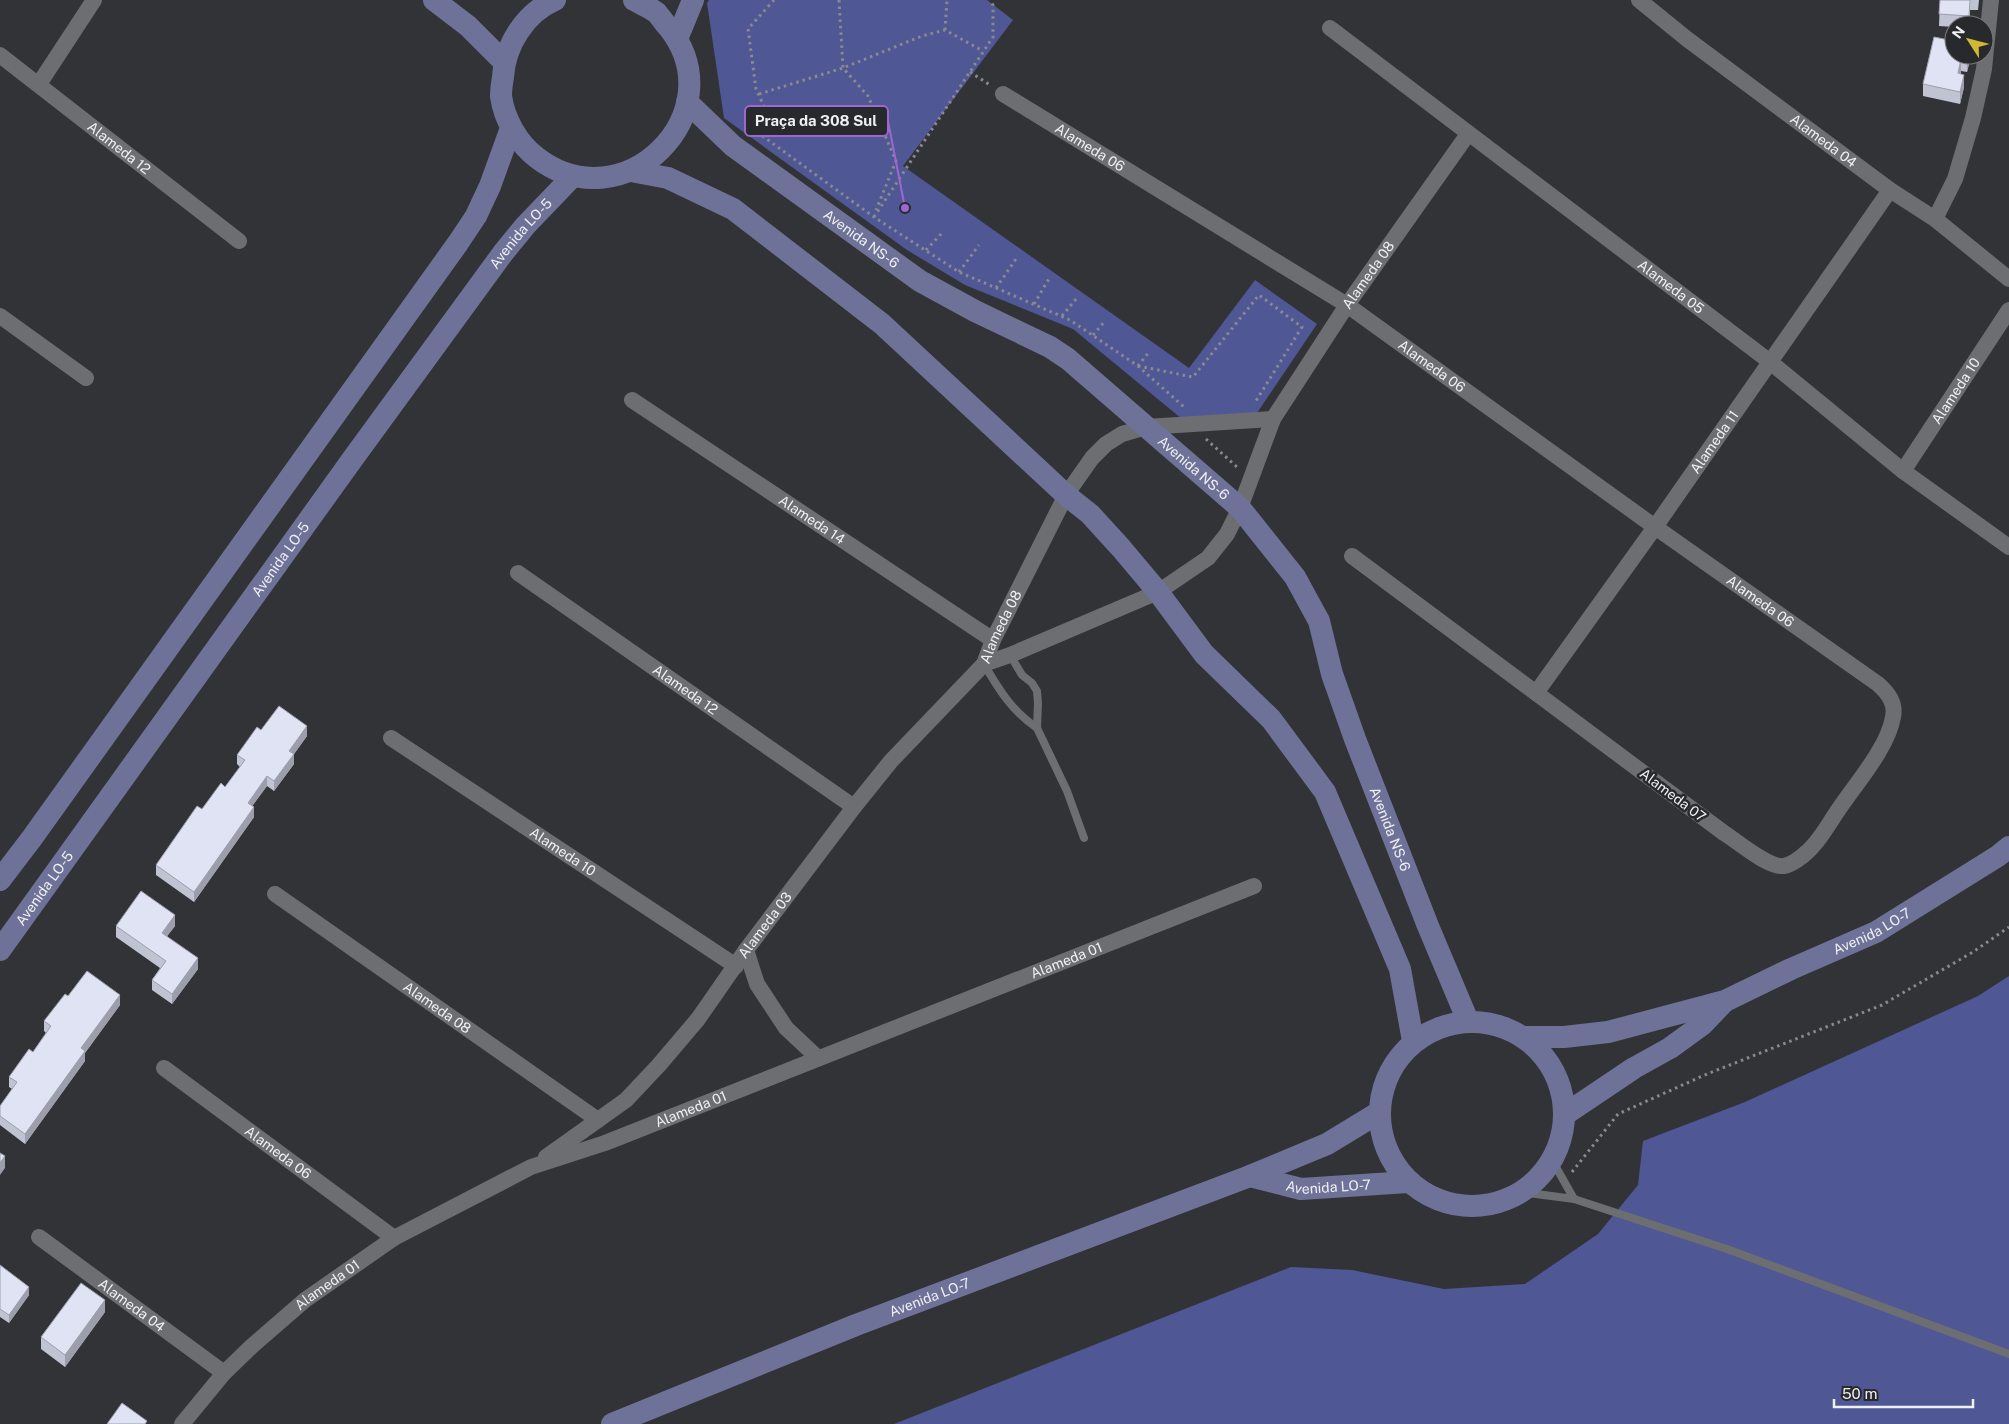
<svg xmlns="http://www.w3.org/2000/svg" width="2009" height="1424" viewBox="0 0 2009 1424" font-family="'Public Sans',sans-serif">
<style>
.green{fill:#4f5795}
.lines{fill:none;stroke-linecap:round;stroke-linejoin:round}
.path{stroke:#898a8d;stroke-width:3;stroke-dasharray:2.5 4;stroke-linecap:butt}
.lane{stroke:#6d6e72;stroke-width:8}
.street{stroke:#6d6e72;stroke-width:16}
.secondary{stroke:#6e7298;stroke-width:22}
.wall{fill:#c0c3d2}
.shaded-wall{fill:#9c9fab}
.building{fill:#dfe3f4;stroke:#9c9fab}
.labels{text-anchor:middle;stroke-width:5;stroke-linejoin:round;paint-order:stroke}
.street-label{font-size:14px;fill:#eff0f2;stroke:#28292c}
.leader{fill:none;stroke:#9e67ce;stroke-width:2}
.callout-dot{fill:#9e67ce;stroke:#28292c;stroke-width:2}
.callout{fill:#28292c;stroke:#9e67ce;stroke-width:2}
.callout-label{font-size:15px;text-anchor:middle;font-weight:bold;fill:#eff0f2}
</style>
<rect width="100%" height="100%" fill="#323336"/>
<!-- green -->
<g class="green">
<polygon points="709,0 987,0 1013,20 903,166 1189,368 1255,280 1317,324 1255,416 1182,419 1073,329 965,285 907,250 724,118 707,3"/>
<polygon points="2009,976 2009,1424 894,1424 1291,1267 1352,1270 1444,1289 1525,1284 1598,1234 1638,1185 1643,1141 1745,1102 1978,996"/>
</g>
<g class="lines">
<!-- path -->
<g class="path">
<polyline points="774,0 748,29 756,89 769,117 757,132 874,217 959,272 1070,320 1138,366 1184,407"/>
<polyline points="839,0 843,68 868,96 896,161 876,210"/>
<polyline points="945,30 947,0"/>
<polyline points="970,72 990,85"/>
<polyline points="759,94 843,68 922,36 945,30 983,51"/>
<polyline points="874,217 993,37 993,5 990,0"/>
<polyline points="926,250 943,232"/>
<polyline points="959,272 979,245"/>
<polyline points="996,288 1016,259"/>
<polyline points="1034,304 1050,277"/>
<polyline points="1062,316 1076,299"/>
<polyline points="1093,335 1105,321"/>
<polyline points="1138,366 1193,377 1259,295 1302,327 1254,404"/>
<polyline points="1138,366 1149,352"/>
<polyline points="1206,439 1237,467"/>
<polyline points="1572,1172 1618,1114 1707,1074 1882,1005 1973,952 2009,927"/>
</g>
<!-- lane -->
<g class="lane">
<polyline points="1010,655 1022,675 1032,683 1037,691 1038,703 1037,728 1067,791 1084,838"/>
<path d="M984,664C999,690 1012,711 1037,728"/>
<polyline points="1552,1160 1574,1199"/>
<polyline points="1521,1192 1574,1199 1727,1249 2009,1354"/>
</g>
<!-- street -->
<g class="street">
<path id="s1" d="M1639,0L1687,39L1890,190L1935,219L2009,279"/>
<path id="s2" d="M1330,28L1769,361L1903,471L2009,547"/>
<path id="s3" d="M0,55L239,241"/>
<polyline points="39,84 94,0"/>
<path id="s4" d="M1003,94L1347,305L1655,527L1878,684C1888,693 1896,703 1893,717C1888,747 1858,781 1841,806C1830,821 1821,840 1807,852C1802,857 1791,865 1784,866C1768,868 1737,841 1724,833L1352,556"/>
<polyline points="1935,219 1955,179 1973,118 1984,69 1991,0"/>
<polyline points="0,316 86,378"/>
<path id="s5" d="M632,400L993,640"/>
<path id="s6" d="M1903,471L2009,310"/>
<path id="s7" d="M518,573L854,807"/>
<path id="s8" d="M984,664L1010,655L1158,592L1208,558L1227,534L1240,508L1273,419L1347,305L1468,134"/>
<path id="s9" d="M1536,693L1655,527L1890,190"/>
<path id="s10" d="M391,738L736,966"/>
<path id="s11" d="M275,894L598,1120"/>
<polyline points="746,950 757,984 786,1028 818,1058"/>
<path id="s12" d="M164,1068L394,1238"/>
<path id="s13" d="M546,1157L626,1100L659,1065L698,1019L746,950L854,807L891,761L984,664L993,640L1066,495L1092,458L1106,444L1122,434L1146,427L1273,419"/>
<path id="s14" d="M39,1237L224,1373"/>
<path id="s15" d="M182,1424L224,1373L252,1346L305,1300L394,1238L531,1167L605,1143L1254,886"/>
</g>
<!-- secondary -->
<g class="secondary">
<polyline points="434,0 468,26 504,62"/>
<path d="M555,0C525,13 505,45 503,77C502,83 501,90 501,96C504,119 518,143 536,157C623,225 736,113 669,28C665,24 661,18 657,13C651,8 641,4 634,0"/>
<polyline points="677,39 693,0"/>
<path id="s16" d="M687,102L733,146L920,281L975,311L1050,347L1068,359L1240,508L1295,577L1319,621L1332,674L1355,739L1428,926L1468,1021"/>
<polyline points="631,171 668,178 733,209 882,324 1066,495 1090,514 1121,548 1158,592 1204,654 1271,719 1325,792 1400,969 1413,1041"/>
<polyline points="0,880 32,838 458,243 476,216 490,186 511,128"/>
<path id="s17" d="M0,950L354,457L503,253L525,226L573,176"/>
<circle cx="1472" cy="1114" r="92"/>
<path id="s18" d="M1524,1037H1564L1608,1032L1725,1001L1791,969L1876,932L1998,856L2009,847"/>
<polyline points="1564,1115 1634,1068 1670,1048 1703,1024 1724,1002"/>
<path id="s19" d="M1250,1176L1301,1189L1408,1182"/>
<path id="s20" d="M612,1424L856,1325L1250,1176L1327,1144L1378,1113"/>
</g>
</g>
<!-- wall -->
<g class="wall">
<polygon points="1940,0 1979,0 1978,10 1970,10 1970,25 1954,25 1954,27 1939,26"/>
<polygon points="1934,37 1971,55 1967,72 1961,71 1961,74 1964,87 1960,104 1923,96 1923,84"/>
<polygon points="261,730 307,736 294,754 294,764 274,791 267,786 252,806 254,817 194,902 156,875 156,865 202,809 225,787 240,767 237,764 237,755"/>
<polygon points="116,926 175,926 167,936 198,969 172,1004 152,990 152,980 160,968 116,937"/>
<polygon points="68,996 120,1005 85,1053 85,1061 25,1144 0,1125 0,1106 12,1089 9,1087 9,1077 33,1052 46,1033 44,1031 44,1021"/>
<polygon points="0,1265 29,1295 9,1323 0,1317"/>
<polygon points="105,1312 65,1367 41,1349 41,1337"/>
</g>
<!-- shaded-wall -->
<g class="shaded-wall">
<polygon points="1968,55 1971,55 1971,57 1967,72 1967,60"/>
<polygon points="1961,59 1961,71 1958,85 1958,73"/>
<polygon points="1964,75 1964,87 1960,104 1960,92"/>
<polygon points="307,726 307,736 294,754 294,764 274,791 274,781 289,751"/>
<polygon points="267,776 267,786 248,812 248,803"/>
<polygon points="254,807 254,817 194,902 194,892"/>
<polygon points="175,915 175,926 162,943 162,933"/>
<polygon points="198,958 198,969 172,1004 172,994"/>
<polygon points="120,995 120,1005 85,1053 85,1061 25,1144 25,1134 81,1048"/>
<polygon points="5,1156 5,1168 0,1175 0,1163"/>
<polygon points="29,1287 29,1295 9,1323 9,1315"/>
<polygon points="105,1300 105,1312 65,1367 65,1355"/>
</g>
<!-- building -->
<g class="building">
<polygon points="1940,0 1970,0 1969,16 1939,14"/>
<polygon points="1934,37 1954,41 1954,55 1968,55 1967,60 1961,59 1958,73 1964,75 1960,92 1923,84"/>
<polygon points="279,706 307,726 289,751 294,754 274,781 267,776 248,803 254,807 194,892 156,865 197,806 202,809 221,783 225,787 245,760 237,755 257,727 261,730"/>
<polygon points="141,891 175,915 162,933 198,958 172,994 152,980 166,961 116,926"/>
<polygon points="87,971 120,995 81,1048 85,1051 25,1134 0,1116 0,1106 17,1082 9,1077 29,1049 33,1052 51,1026 44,1021 65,994 68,996"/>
<polygon points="0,1153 5,1156 0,1163"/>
<polygon points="0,1265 29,1287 9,1315 0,1309"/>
<polygon points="81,1283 105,1300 65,1355 41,1337"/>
<polygon points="122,1403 147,1421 145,1424 107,1424"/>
</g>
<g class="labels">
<!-- street labels -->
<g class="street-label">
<text dy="5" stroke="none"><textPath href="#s1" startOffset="232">Alameda 04</textPath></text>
<text dy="5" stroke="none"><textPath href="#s4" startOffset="102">Alameda 06</textPath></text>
<text dy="5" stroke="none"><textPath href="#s3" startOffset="151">Alameda 12</textPath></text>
<text dy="5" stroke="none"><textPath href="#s17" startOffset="886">Avenida LO-5</textPath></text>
<text dy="5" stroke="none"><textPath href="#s16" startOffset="222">Avenida NS-6</textPath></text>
<text dy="5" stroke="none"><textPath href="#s8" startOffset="576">Alameda 08</textPath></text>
<text dy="5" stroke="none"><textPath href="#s2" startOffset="428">Alameda 05</textPath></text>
<text dy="5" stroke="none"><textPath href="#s4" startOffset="508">Alameda 06</textPath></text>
<text dy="5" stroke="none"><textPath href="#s6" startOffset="96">Alameda 10</textPath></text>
<text dy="5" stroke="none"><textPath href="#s9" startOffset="308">Alameda 11</textPath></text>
<text dy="5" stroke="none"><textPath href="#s16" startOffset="628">Avenida NS-6</textPath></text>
<text dy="5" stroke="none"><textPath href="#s5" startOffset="216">Alameda 14</textPath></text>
<text dy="5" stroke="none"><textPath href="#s17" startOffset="481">Avenida LO-5</textPath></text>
<text dy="5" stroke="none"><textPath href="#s4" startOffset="912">Alameda 06</textPath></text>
<text dy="5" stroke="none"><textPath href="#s13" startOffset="704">Alameda 08</textPath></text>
<text dy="5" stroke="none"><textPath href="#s7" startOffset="204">Alameda 12</textPath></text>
<text transform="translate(1673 795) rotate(37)" y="5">Alameda 07</text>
<text dy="5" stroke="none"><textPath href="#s16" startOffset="1048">Avenida NS-6</textPath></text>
<text dy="5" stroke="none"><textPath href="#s10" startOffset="206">Alameda 10</textPath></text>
<text dy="5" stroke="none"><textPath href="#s17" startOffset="76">Avenida LO-5</textPath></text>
<text dy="5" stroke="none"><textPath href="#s13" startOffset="322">Alameda 03</textPath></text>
<text dy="5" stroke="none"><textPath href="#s18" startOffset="368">Avenida LO-7</textPath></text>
<text dy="5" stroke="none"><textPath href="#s15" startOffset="1012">Alameda 01</textPath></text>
<text dy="5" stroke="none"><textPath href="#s11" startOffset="198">Alameda 08</textPath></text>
<text dy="5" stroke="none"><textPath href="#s15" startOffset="608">Alameda 01</textPath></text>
<text dy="5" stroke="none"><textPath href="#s12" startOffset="142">Alameda 06</textPath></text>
<text dy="5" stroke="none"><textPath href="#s19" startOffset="80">Avenida LO-7</textPath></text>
<text dy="5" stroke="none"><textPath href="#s15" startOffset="202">Alameda 01</textPath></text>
<text dy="5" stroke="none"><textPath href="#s20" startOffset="342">Avenida LO-7</textPath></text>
<text dy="5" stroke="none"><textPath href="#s14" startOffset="115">Alameda 04</textPath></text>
</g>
</g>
<!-- callouts -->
<path class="leader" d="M905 208L888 121"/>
<circle class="callout-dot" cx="905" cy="208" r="5"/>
<rect class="callout" x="745" y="106" width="143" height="30" rx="5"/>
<g class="callout-label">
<text x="816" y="126">Praça da 308 Sul</text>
</g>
<!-- north arrow -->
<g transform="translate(1969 40) rotate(306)"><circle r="24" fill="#28292c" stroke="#78797b"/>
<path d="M0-4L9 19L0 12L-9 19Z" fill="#d2b736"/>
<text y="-8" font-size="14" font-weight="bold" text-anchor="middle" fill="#eff0f2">N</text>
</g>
<!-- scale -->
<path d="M1834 1399v8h139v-8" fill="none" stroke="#eff0f2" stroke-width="2.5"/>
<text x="1842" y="1399" font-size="15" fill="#eff0f2" stroke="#28292c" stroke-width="4" paint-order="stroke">50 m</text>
</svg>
